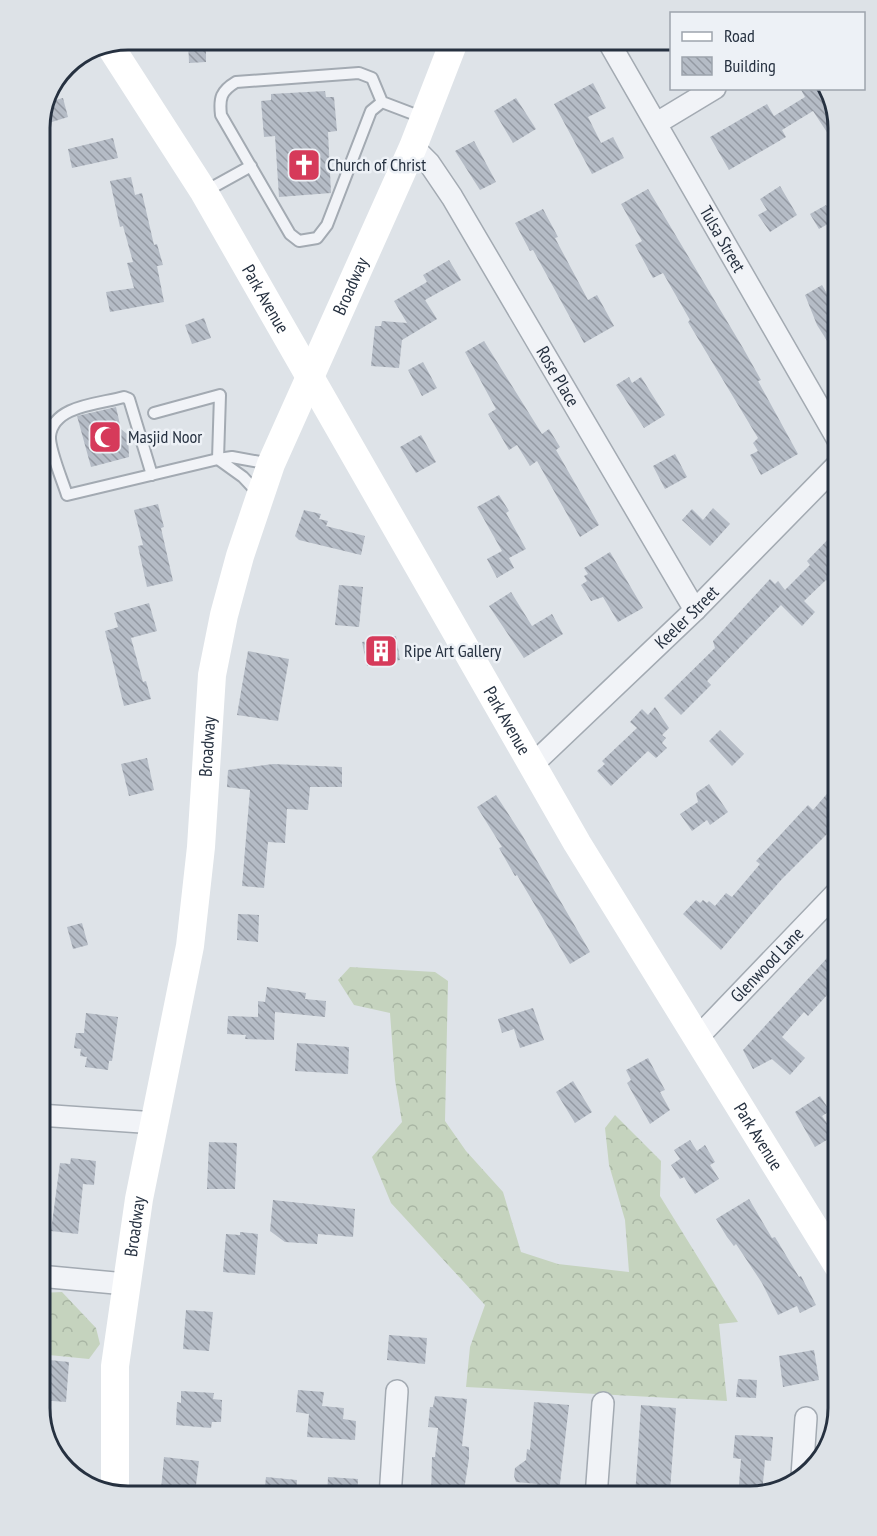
<svg xmlns="http://www.w3.org/2000/svg" width="877" height="1536" viewBox="0 0 877 1536" font-family="'PT Sans Narrow',sans-serif">
<style>
.forest{fill:url(#forest-crowns)}
.building{fill:url(#building-back-hatch)}
.lines{fill:none;stroke-linecap:round;stroke-linejoin:round}
.service-casing{stroke:#a3aab2;stroke-width:14}
.minor-casing{stroke:#a3aab2;stroke-width:24}
.service{stroke:#f1f3f7;stroke-width:10}
.minor{stroke:#f1f3f7;stroke-width:21}
.secondary{stroke:#fff;stroke-width:28}
.labels{text-anchor:middle;stroke-width:5;stroke-linejoin:round;paint-order:stroke}
.poi-label{font-size:18px;fill:#263140;stroke:#edf1f6;text-anchor:start}
.street-label{font-size:18px;fill:#263140;stroke:#edf1f6}
.rim{fill:none;stroke:#263140;stroke-width:3}
</style>
<defs>
<pattern id="forest-crowns" width="20" height="18" patternUnits="userSpaceOnUse" patternTransform="scale(1.5)"><rect width="20" height="18" fill="#c5d3be"/><path d="M2 6a3 3 0 1 1 6 0M12 15a3 3 0 1 1 6 0" fill="none" stroke="#a9b6a4"/></pattern>
<pattern id="building-back-hatch" width="6" height="6" patternUnits="userSpaceOnUse" patternTransform="scale(1.5)"><rect width="6" height="6" fill="#b5bcc6"/><path d="M-1 5l2 2M0 0l6 6M5-1l2 2" fill="none" stroke="#9399a2"/></pattern>
</defs>
<rect width="100%" height="100%" fill="#dee3e8"/>
<!-- forest -->
<g class="forest">
<polygon points="350,967 435,972 448,981 445,1121 466,1151 503,1192 521,1252 558,1264 629,1272 625,1220 609,1165 605,1128 615,1115 661,1161 660,1196 738,1322 719,1324 727,1401 466,1387 470,1347 485,1305 391,1203 372,1157 402,1122 395,1080 390,1013 354,1005 338,980"/>
<polygon points="62,1292 96,1328 100,1344 89,1359 39,1354 39,1293"/>
</g>
<!-- building -->
<g class="building">
<polygon points="188,39 206,39 206,62 189,63"/>
<polygon points="593,83 606,108 588,117 601,143 613,137 624,158 592,174 554,104"/>
<polygon points="800,88 829,89 838,127 838,149 813,111 782,130 786,137 729,170 710,137 767,104 774,116 805,97"/>
<polygon points="325,91 326,97 334,97 337,131 328,132 331,193 279,197 275,136 264,137 261,101 271,100 271,94"/>
<polygon points="63,98 68,117 39,126 48,102"/>
<polygon points="516,98 536,129 513,143 494,111"/>
<polygon points="113,138 118,158 72,168 68,149"/>
<polygon points="474,141 496,182 480,190 455,151"/>
<polygon points="131,177 135,195 142,193 154,245 157,244 163,265 157,266 164,302 110,312 106,292 134,288 127,263 133,262 123,226 120,227 110,181"/>
<polygon points="780,186 797,215 770,232 758,215 767,210 760,199"/>
<polygon points="648,189 743,348 761,380 758,381 798,454 761,475 750,455 758,451 753,443 758,438 688,322 690,320 663,273 653,278 635,245 642,241 621,204"/>
<polygon points="826,205 835,220 819,229 810,214"/>
<polygon points="543,209 558,237 555,238 588,300 597,295 614,326 584,343 533,250 530,251 515,223"/>
<polygon points="449,260 461,280 425,300 437,319 402,340 399,368 371,366 375,326 381,326 382,321 407,323 394,301 427,282 423,275"/>
<polygon points="822,285 838,313 838,358 817,325 805,295"/>
<polygon points="204,318 211,338 192,344 185,325"/>
<polygon points="484,341 542,434 549,429 560,447 556,450 599,525 580,537 537,461 530,466 517,445 509,450 488,414 496,409 465,352"/>
<polygon points="423,362 437,388 422,396 408,370"/>
<polygon points="629,377 632,383 641,377 665,415 644,428 616,385"/>
<polygon points="116,407 121,429 128,435 129,457 91,467 77,416"/>
<polygon points="421,435 436,462 416,473 400,447"/>
<polygon points="675,454 687,477 665,489 653,466"/>
<polygon points="499,495 509,511 506,513 526,549 509,558 514,568 497,578 487,559 502,551 477,507"/>
<polygon points="158,504 164,527 161,528 173,581 147,587 138,546 143,545 134,510"/>
<polygon points="713,508 730,524 710,546 682,520 692,509 703,520"/>
<polygon points="304,510 321,514 319,519 328,521 326,526 365,536 361,555 299,540 295,536"/>
<polygon points="838,529 838,573 829,582 826,580 804,601 815,612 802,626 781,605 707,681 711,685 681,715 664,698 715,648 713,641 770,579 775,584 778,581 785,590 810,565 807,561"/>
<polygon points="610,552 643,608 618,622 603,597 591,601 581,585 587,581 584,576 588,574 584,568"/>
<polygon points="339,585 363,587 359,627 335,625"/>
<polygon points="511,592 532,626 552,614 563,634 524,658 489,606"/>
<polygon points="149,603 157,631 131,638 143,682 146,681 151,699 124,706 105,631 118,627 114,613"/>
<polygon points="396,636 400,660 367,666 362,642"/>
<polygon points="248,651 289,659 278,721 237,715"/>
<polygon points="655,707 669,728 662,735 666,738 662,743 667,748 656,758 648,751 611,786 597,771 605,764 602,761 637,728 630,722 642,709 648,715"/>
<polygon points="720,730 744,754 732,766 709,741"/>
<polygon points="147,758 154,790 129,796 121,764"/>
<polygon points="273,764 342,767 342,787 310,787 308,810 287,809 285,843 268,842 264,888 242,886 250,790 227,787 228,770"/>
<polygon points="838,781 838,823 781,880 721,950 683,914 696,900 700,903 703,900 707,903 709,901 715,906 726,893 732,897 760,864 756,861 783,832 808,805 813,810"/>
<polygon points="709,784 728,812 710,825 707,820 692,831 680,814 698,802 696,793"/>
<polygon points="496,795 522,835 590,952 570,964 517,875 515,876 499,848 502,847 477,807"/>
<polygon points="238,914 259,915 258,942 237,940"/>
<polygon points="82,923 88,945 73,949 67,927"/>
<polygon points="838,946 838,983 808,1016 804,1012 782,1037 805,1058 790,1075 772,1059 753,1069 743,1050"/>
<polygon points="267,987 306,993 305,999 326,1001 325,1017 275,1012 274,1040 245,1039 246,1035 227,1034 228,1016 258,1017 258,1001 265,1002"/>
<polygon points="533,1008 544,1040 520,1048 514,1029 502,1033 498,1019"/>
<polygon points="86,1013 118,1017 112,1061 109,1061 108,1070 85,1067 87,1057 80,1056 81,1049 74,1048 76,1033 84,1033"/>
<polygon points="297,1043 349,1047 348,1074 295,1071"/>
<polygon points="648,1058 665,1090 660,1092 670,1110 650,1124 627,1083 631,1080 626,1070"/>
<polygon points="573,1081 592,1112 575,1123 556,1092"/>
<polygon points="820,1096 830,1111 822,1116 835,1135 815,1147 795,1112"/>
<polygon points="690,1140 697,1151 705,1145 715,1162 710,1165 719,1179 695,1194 684,1177 680,1179 671,1165 680,1159 674,1150"/>
<polygon points="209,1142 237,1143 235,1189 207,1189"/>
<polygon points="71,1158 96,1161 94,1185 83,1184 78,1234 51,1231 60,1163 70,1164"/>
<polygon points="749,1199 772,1238 775,1237 799,1277 801,1276 816,1305 800,1313 797,1306 778,1315 762,1283 736,1244 734,1246 727,1237 716,1219"/>
<polygon points="273,1200 355,1209 353,1237 318,1234 317,1244 285,1242 270,1231"/>
<polygon points="240,1232 258,1234 255,1275 223,1272 226,1234 240,1235"/>
<polygon points="186,1310 213,1312 209,1351 183,1349"/>
<polygon points="389,1335 427,1338 425,1364 387,1360"/>
<polygon points="814,1350 819,1380 783,1387 779,1356"/>
<polygon points="39,1359 69,1362 66,1402 39,1400"/>
<polygon points="738,1379 757,1380 756,1398 736,1397"/>
<polygon points="298,1390 324,1392 322,1406 344,1408 343,1419 356,1421 355,1440 307,1437 309,1414 296,1412"/>
<polygon points="181,1391 214,1393 213,1399 222,1400 221,1422 212,1422 211,1428 176,1425 177,1402 181,1403"/>
<polygon points="435,1396 467,1399 462,1446 469,1447 469,1458 463,1497 431,1497 432,1457 435,1457 438,1428 428,1427 430,1407 433,1407"/>
<polygon points="534,1402 569,1405 559,1492 536,1490 537,1484 516,1482 514,1476 515,1468 526,1460 527,1449 530,1450"/>
<polygon points="641,1405 676,1408 670,1491 658,1490 657,1497 635,1496"/>
<polygon points="735,1435 773,1437 771,1461 765,1460 762,1494 738,1497 741,1459 733,1458"/>
<polygon points="164,1457 199,1461 195,1493 161,1489"/>
<polygon points="266,1477 297,1480 296,1497 264,1496"/>
<polygon points="328,1477 358,1479 357,1497 327,1497"/>
</g>
<g class="lines">
<!-- service casing -->
<g class="service-casing">
<g id="service">
<path d="M382,102L372,78L359,73L236,82C221,91 219,98 221,115L290,234L299,241L317,238L327,225L371,111L382,102L424,118"/>
<polyline points="204,192 251,166"/>
<path d="M152,475L129,399L124,397C100,404 53,405 50,436C49,449 63,482 67,495L218,459L220,395L154,413"/>
<polyline points="258,493 243,477 218,459 232,457 271,464"/>
</g>
</g>
<!-- minor casing -->
<g class="minor-casing">
<g id="minor">
<path id="s1" d="M607,39L838,440"/>
<polyline points="657,123 715,88"/>
<path id="s2" d="M413,147L429,163L452,197L695,610"/>
<path id="s3" d="M532,765L695,610L838,464"/>
<path id="s4" d="M698,1037L838,891"/>
<polyline points="39,1115 156,1123"/>
<polyline points="39,1276 126,1284"/>
<polyline points="802,1476 806,1418"/>
<polyline points="390,1497 397,1391"/>
<polyline points="596,1497 603,1403"/>
</g>
</g>
<!-- service -->
<use href="#service" class="service"/>
<!-- minor -->
<use href="#minor" class="minor"/>
<!-- secondary -->
<g class="secondary">
<path id="s5" d="M110,46L204,192L577,843L838,1266"/>
<path id="s6" d="M115,1495V1366L139,1199L190,946L201,847L212,675L224,615L240,556L271,464L413,147L455,39"/>
</g>
</g>
<!-- icons -->
<defs>
<g id="church-square" transform="scale(1.725)"><rect x="-9" y="-9" width="18" height="18" rx="4" fill="#d63a5a" stroke="#edf1f6"/><path d="M-1.2-6h2.4v3.5h3.3v2.4h-3.3V6h-2.4V-.1h-3.3v-2.4h3.3Z" fill="#fff"/></g>
<g id="mosque-square" transform="scale(1.725)"><rect x="-9" y="-9" width="18" height="18" rx="4" fill="#d63a5a" stroke="#edf1f6"/><path d="M3.5-4.9A6 6 0 1 0 3.5 4.9A5 5 0 1 1 3.5-4.9Z" fill="#fff"/></g>
<g id="building-square" transform="scale(1.725)"><rect x="-9" y="-9" width="18" height="18" rx="4" fill="#d63a5a" stroke="#edf1f6"/><path d="M-4-6H4V6H1V3H-1V6H-4ZM-2.5-4.3h1.7v1.8h-1.7ZM.8-4.3h1.7v1.8H.8ZM-2.5-1h1.7V.8h-1.7ZM.8-1h1.7V.8H.8Z" fill="#fff"/></g>
</defs>
<g fill-rule="evenodd">
<use href="#church-square" x="304" y="165"/>
<use href="#mosque-square" x="105" y="437"/>
<use href="#building-square" x="381" y="651"/>
</g>
<g class="labels">
<!-- poi labels -->
<g class="poi-label">
<text x="327" y="171">Church of Christ</text>
<text x="128" y="443">Masjid Noor</text>
<text x="404" y="657">Ripe Art Gallery</text>
</g>
<!-- street labels -->
<g class="street-label">
<text dy="6" stroke="none"><textPath href="#s1" startOffset="231">Tulsa Street</textPath></text>
<text dy="6" stroke="none"><textPath href="#s6" startOffset="1242">Broadway</textPath></text>
<text dy="6" stroke="none"><textPath href="#s5" startOffset="297">Park Avenue</textPath></text>
<text dy="6" stroke="none"><textPath href="#s2" startOffset="272">Rose Place</textPath></text>
<text dy="6" stroke="none"><textPath href="#s3" startOffset="214">Keeler Street</textPath></text>
<text dy="6" stroke="none"><textPath href="#s5" startOffset="783">Park Avenue</textPath></text>
<text dy="6" stroke="none"><textPath href="#s6" startOffset="756">Broadway</textPath></text>
<text dy="6" stroke="none"><textPath href="#s4" startOffset="100">Glenwood Lane</textPath></text>
<text dy="6" stroke="none"><textPath href="#s5" startOffset="1269">Park Avenue</textPath></text>
<text dy="6" stroke="none"><textPath href="#s6" startOffset="270">Broadway</textPath></text>
</g>
</g>
<!-- crop -->
<path d="M0 0H877V1536H0ZM128 50H750A78 78 0 0 1 828 128V1408A78 78 0 0 1 750 1486H128A78 78 0 0 1 50 1408V128A78 78 0 0 1 128 50Z" fill="#dde2e7" fill-rule="evenodd"/>
<path class="rim" d="M128 50H750A78 78 0 0 1 828 128V1408A78 78 0 0 1 750 1486H128A78 78 0 0 1 50 1408V128A78 78 0 0 1 128 50Z"/>
<!-- legend -->
<rect x="670" y="12" width="195" height="78" fill="#edf1f6" stroke="#9da4ad" stroke-width="1.5"/>
<rect x="682" y="32" width="30" height="9" fill="#ffffff" stroke="#9da4ad" stroke-width="1.5"/>
<text x="724" y="42" font-size="18" fill="#263140">Road</text>
<rect x="682" y="57" width="30" height="18" fill="url(#building-back-hatch)" stroke="#9da4ad" stroke-width="1.5"/>
<text x="724" y="72" font-size="18" fill="#263140">Building</text>
</svg>
